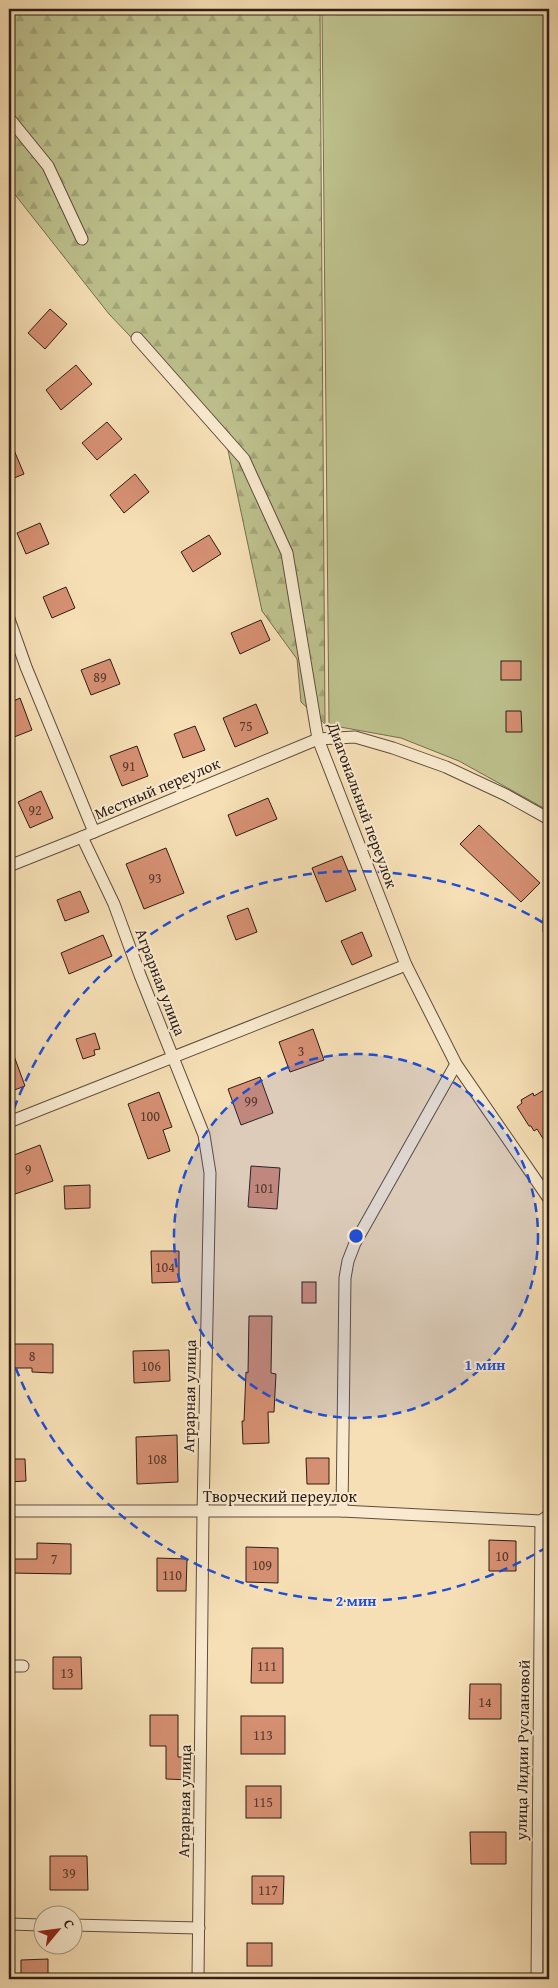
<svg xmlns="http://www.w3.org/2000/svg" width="558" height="1988" viewBox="0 0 558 1988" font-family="'Gentium Book Plus',serif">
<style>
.forest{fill:url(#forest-firs);stroke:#756e51}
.garden{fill:#bdc18d;stroke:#756e51}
.building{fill:#d69073;stroke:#2d1c15}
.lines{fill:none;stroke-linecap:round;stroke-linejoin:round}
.minor-casing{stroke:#5f4d3d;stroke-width:13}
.minor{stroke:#f9eacf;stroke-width:11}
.ring{fill:none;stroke:#1d4ed8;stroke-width:2.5;stroke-dasharray:9 6}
.labels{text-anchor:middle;stroke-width:4;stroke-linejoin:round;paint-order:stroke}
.number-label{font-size:14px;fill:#57392c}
.street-label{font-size:16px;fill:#2d1c15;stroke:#f9eacf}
.centre{fill:#1d4ed8;stroke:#f9eacf;stroke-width:2.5}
.ring-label{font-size:15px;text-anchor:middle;font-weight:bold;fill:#1d4ed8;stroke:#f9eacf;stroke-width:4;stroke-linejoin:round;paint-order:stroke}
</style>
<defs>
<pattern id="forest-firs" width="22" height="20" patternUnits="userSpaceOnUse" patternTransform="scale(1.25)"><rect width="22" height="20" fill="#bdc18d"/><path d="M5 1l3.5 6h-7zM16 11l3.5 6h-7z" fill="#a3a579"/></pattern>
</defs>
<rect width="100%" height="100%" fill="#f6dfb5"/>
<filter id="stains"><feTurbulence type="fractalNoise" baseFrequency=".004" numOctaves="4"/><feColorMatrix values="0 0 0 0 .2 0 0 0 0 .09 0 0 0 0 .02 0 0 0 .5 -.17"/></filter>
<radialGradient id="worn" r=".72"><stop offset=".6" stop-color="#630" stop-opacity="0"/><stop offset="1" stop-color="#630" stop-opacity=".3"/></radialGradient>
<!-- forest -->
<polygon class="forest" points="9,9 320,9 325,724 301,702 297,659 262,611 225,436 109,314 9,187"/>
<!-- garden -->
<polygon class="garden" points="322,9 549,9 549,811 459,761 401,738 329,725"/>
<!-- building -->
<g class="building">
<polygon points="50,309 67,324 45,349 28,333"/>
<polygon points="76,365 92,384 61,410 46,390"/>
<polygon points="107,422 122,439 97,460 82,443"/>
<polygon points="9,438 24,474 9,480"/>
<polygon points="135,474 149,492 124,513 110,495"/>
<polygon points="40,523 49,544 26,554 17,533"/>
<polygon points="209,535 221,554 193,572 181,552"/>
<polygon points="66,587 75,608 52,618 43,597"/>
<polygon points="261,620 270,640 240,654 231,633"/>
<polygon points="110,659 120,684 91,695 81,670"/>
<rect x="501" y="661" width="20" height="19"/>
<polygon points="20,698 32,730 9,739 9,703"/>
<polygon points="256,704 268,733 235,747 223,718"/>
<polygon points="506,711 521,711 522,732 506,732"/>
<polygon points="195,726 205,750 183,758 174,734"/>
<polygon points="137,746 148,776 122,786 110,756"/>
<polygon points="41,791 53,818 30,828 18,802"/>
<polygon points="268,798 277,819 236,836 228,815"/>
<polygon points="479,825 540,883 521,902 460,844"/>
<polygon points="166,848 184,893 144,909 126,864"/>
<polygon points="342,856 356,890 326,902 312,868"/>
<polygon points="80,891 89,912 65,921 57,900"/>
<polygon points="248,908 257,932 236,940 227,916"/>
<polygon points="362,932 372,956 352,965 341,941"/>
<polygon points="103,935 112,956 69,974 61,953"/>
<polygon points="313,1029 324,1060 290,1072 279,1042"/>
<polygon points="95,1033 100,1049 94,1050 95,1055 83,1059 76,1039"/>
<polygon points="10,1045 25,1086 9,1092 9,1046"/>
<polygon points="260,1077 273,1113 241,1125 228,1089"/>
<polygon points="544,1090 549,1099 549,1148 537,1129 534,1131 531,1126 529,1126 517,1107 522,1103 521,1100 533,1093 534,1096"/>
<polygon points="159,1092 172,1127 163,1130 170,1151 148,1159 128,1104"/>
<polygon points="40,1145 53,1181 12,1195 9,1185 9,1157"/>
<polygon points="251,1166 280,1168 277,1209 248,1207"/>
<polygon points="90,1185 90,1208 65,1209 64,1186"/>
<polygon points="151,1251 179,1251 179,1282 152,1283"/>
<rect x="302" y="1282" width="14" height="21"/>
<polygon points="249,1316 272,1316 271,1373 276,1374 274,1412 268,1412 269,1443 243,1444 242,1421 244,1421 246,1372 248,1373"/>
<polygon points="12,1344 53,1344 53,1373 32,1372 32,1368 12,1368"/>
<polygon points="169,1350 170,1381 134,1383 133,1351"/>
<polygon points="177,1435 178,1482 137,1484 136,1437"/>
<polygon points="306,1458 329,1458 329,1484 307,1484"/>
<polygon points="9,1459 25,1459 26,1481 9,1482"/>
<polygon points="489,1540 516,1541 516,1571 489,1571"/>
<polygon points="37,1543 71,1544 71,1574 9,1573 9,1559 37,1559"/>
<polygon points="246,1547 278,1548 278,1583 246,1582"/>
<polygon points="157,1558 187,1559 186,1591 157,1591"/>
<polygon points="252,1648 283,1648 283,1683 251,1683"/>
<polygon points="53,1657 81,1657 82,1689 53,1689"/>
<polygon points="470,1684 501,1684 501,1719 469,1719"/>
<polygon points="150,1715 178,1715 178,1757 191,1757 191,1780 166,1779 166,1746 150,1746"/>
<rect x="241" y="1716" width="44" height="38"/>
<rect x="246" y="1786" width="35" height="32"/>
<polygon points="470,1832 506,1832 506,1864 471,1864"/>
<polygon points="50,1856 87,1856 88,1890 50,1890"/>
<polygon points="252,1876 284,1876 283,1904 252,1904"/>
<rect x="247" y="1943" width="25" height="23"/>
<polygon points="48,1959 48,1979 21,1979 21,1960"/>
</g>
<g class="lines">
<!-- minor casing -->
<g class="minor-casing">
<g id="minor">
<polyline points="9,118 48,166 82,239"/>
<polyline points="137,338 244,459 287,553 318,739 406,965 456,1064 549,1199"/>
<polyline points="9,619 26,667 94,832"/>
<polyline points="82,837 114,904 140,975 204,1135 210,1173 203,1513 198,1979"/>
<polyline points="9,866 82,837 318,739 355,737 393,748 446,767 506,795 549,819"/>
<polyline points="549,919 549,931"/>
<polyline points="9,1122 406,965"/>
<polyline points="9,1511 342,1511 541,1521 549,1515"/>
<polyline points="342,1511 345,1278 348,1261 355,1243 456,1064"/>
<polyline points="9,1666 23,1666"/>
<polyline points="9,1924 42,1925"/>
<polyline points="72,1925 199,1928"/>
<polyline points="537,1979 541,1521"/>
</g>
</g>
<!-- minor -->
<use href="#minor" class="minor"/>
</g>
<!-- distance rings -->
<circle cx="356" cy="1236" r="182" fill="#1d4ed8" fill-opacity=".12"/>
<g class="ring">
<circle cx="356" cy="1236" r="182"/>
<path d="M547 1547A365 365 0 0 1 9 1349M9 1123A365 365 0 0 1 547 925"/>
</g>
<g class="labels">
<!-- number labels -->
<g class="number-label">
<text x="100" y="682">89</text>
<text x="246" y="731">75</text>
<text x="129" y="771">91</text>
<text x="35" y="815">92</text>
<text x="155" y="883">93</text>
<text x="301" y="1056">3</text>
<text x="251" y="1106">99</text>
<text x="150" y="1121">100</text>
<text x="28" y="1174">9</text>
<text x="264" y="1193">101</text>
<text x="165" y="1272">104</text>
<text x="32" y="1361">8</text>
<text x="151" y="1371">106</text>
<text x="157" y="1464">108</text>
<text x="502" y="1561">10</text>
<text x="54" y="1564">7</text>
<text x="262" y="1570">109</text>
<text x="172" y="1580">110</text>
<text x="267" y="1671">111</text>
<text x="67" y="1678">13</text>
<text x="485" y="1707">14</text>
<text x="263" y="1740">113</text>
<text x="263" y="1807">115</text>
<text x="69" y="1878">39</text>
<text x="268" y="1895">117</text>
</g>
<!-- street labels -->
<g class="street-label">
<text transform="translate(157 788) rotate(-23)" y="6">Местный переулок</text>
<text transform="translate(363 805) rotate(70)" y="6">Диагональный переулок</text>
<text transform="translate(161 982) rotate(69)" y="6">Аграрная улица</text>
<text transform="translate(189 1396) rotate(-89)" y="6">Аграрная улица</text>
<text x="280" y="1502">Творческий переулок</text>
<text transform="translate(522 1750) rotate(-89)" y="6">улица Лидии Руслановой</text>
<text transform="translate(184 1801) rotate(-89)" y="6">Аграрная улица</text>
</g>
</g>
<circle cx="356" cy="1236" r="8" class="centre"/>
<g class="ring-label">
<text x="485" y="1370">1 мин</text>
<text x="356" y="1606">2 мин</text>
</g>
<!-- margin -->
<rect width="558" height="1988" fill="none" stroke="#f6dfb5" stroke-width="30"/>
<rect x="10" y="10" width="538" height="1968" fill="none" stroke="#2d1c15" stroke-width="2.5"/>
<rect x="15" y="15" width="528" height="1958" fill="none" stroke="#2d1c15"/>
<!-- north arrow -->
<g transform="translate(58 1930) rotate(61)"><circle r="24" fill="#f9eacf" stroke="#a79885"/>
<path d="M0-4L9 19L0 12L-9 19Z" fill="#8f2418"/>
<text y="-8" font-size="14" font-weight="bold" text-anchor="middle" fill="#2d1c15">С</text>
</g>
<rect width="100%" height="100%" filter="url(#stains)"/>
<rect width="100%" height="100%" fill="url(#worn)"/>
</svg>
